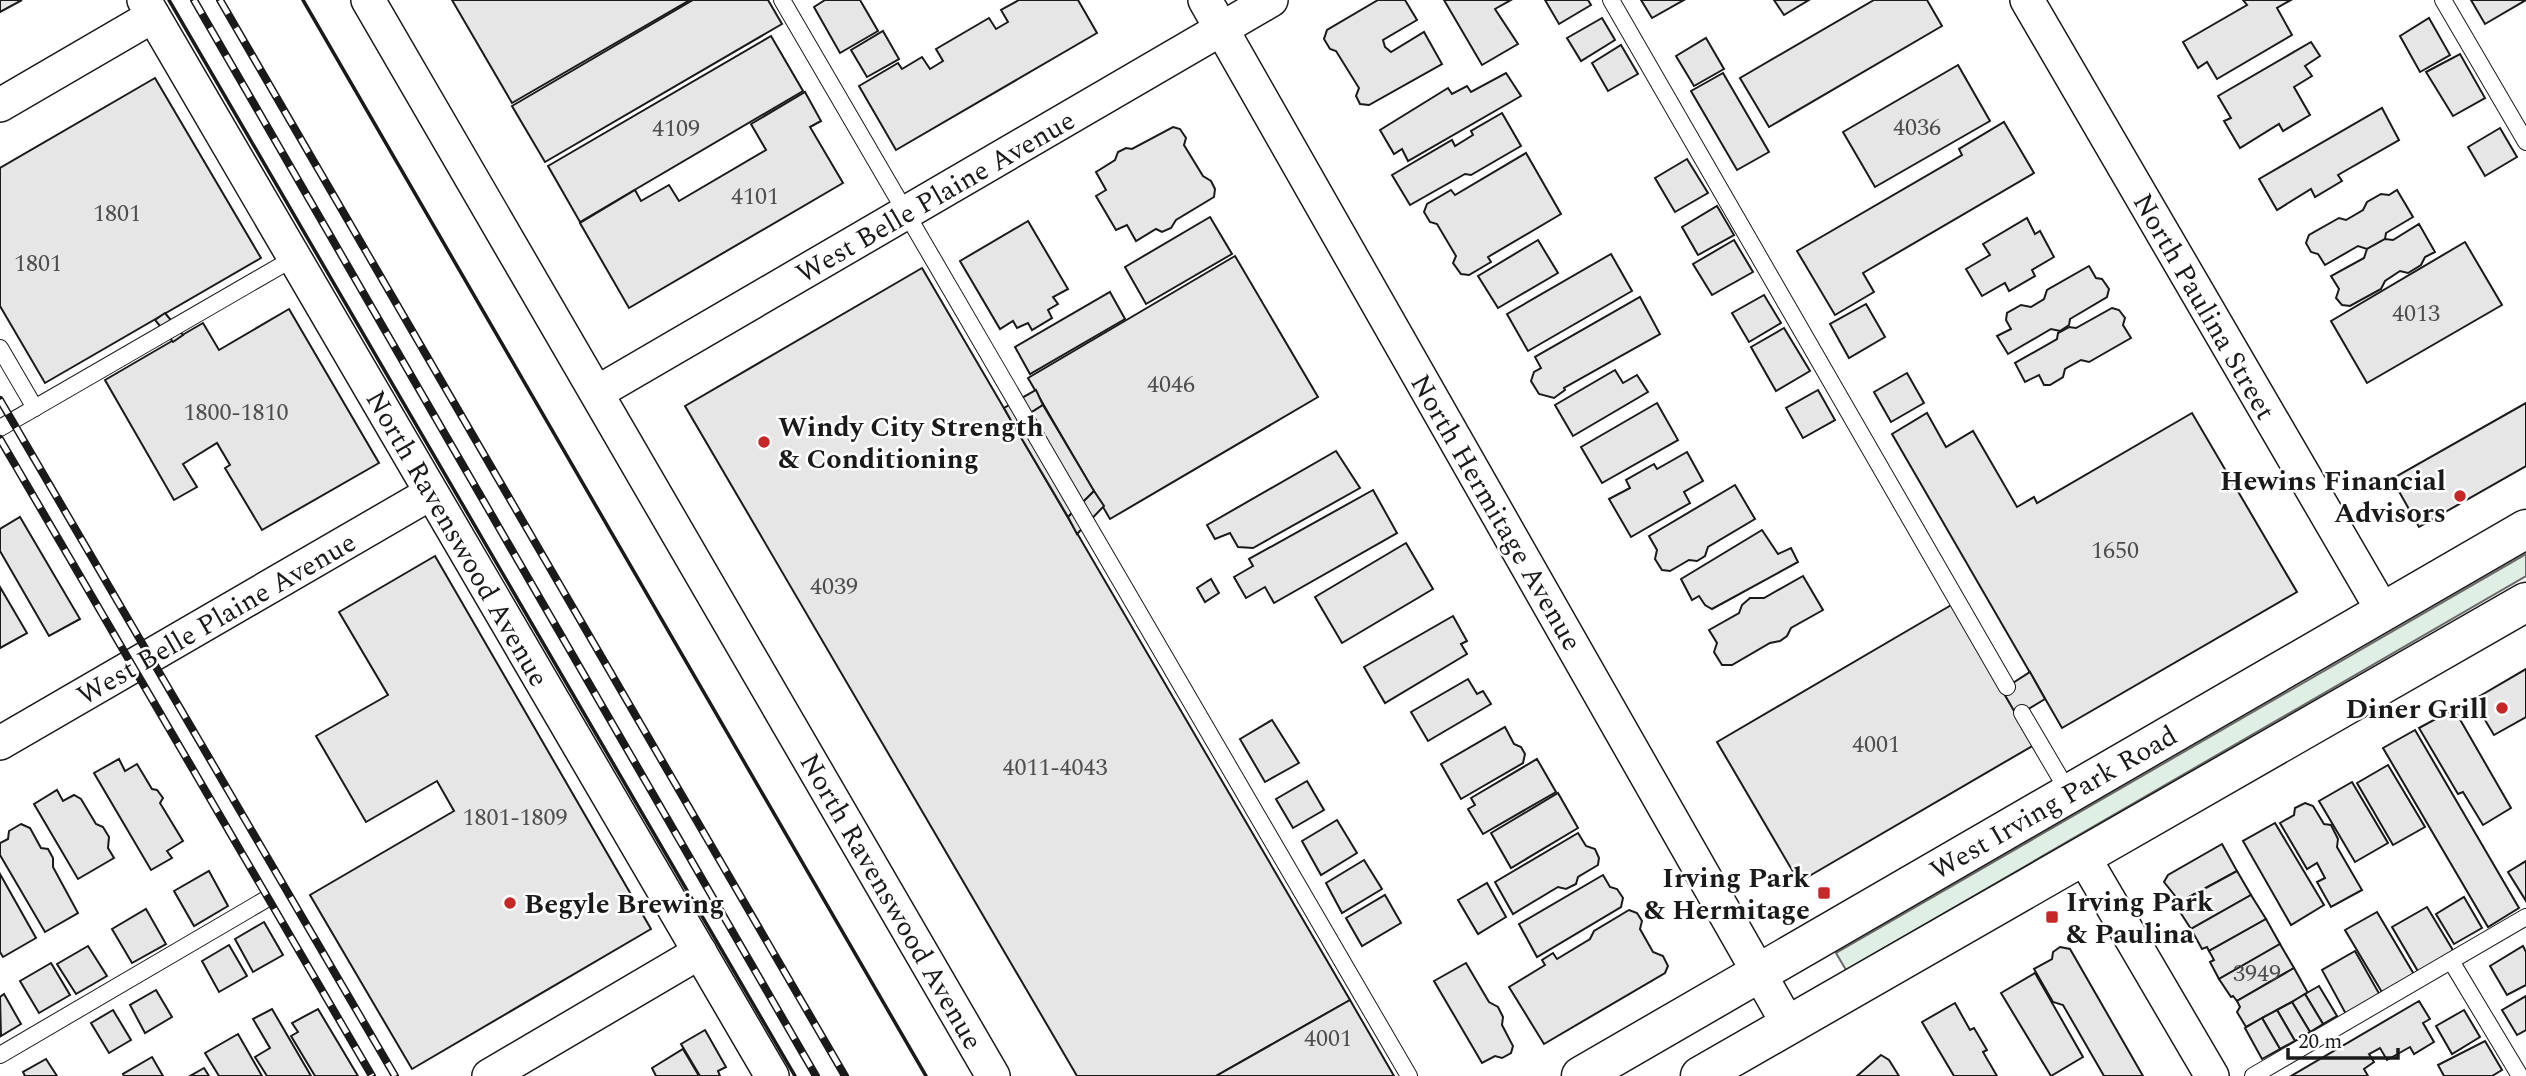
<svg xmlns="http://www.w3.org/2000/svg" width="2526" height="1076" viewBox="0 0 2526 1076" font-family="Spectral,serif">
<style>
.green{fill:#e0efe3;stroke:#6a6a6a;stroke-width:2}
.building{fill:#e6e6e6;stroke:#1a1a1a;stroke-width:2}
.lines{fill:none;stroke-linecap:round;stroke-linejoin:round}
.service-casing{stroke:#1a1a1a;stroke-width:18}
.minor-casing{stroke:#1a1a1a;stroke-width:36}
.primary-casing{stroke:#1a1a1a;stroke-width:41}
.service{stroke:#fff;stroke-width:16}
.minor{stroke:#fff;stroke-width:33}
.primary{stroke:#fff;stroke-width:38}
.rail-casing{stroke:#1a1a1a;stroke-width:8}
.rail{stroke:#fff;stroke-width:5;stroke-dasharray:16;stroke-linecap:butt}
.wall{stroke:#1a1a1a;stroke-width:3.5}
.poi-dot{fill:#c62828;stroke:#fff;stroke-width:2.5}
.labels{text-anchor:middle;stroke-width:5;stroke-linejoin:round;paint-order:stroke}
.number-label{font-size:24px;fill:#4d4d4d}
.street-label{font-size:28px;fill:#1a1a1a;stroke:#fff}
.poi-label{font-size:28px;font-weight:bold;fill:#1a1a1a;stroke:#fff;text-anchor:start}
</style>
<rect width="100%" height="100%" fill="#fff"/>
<!-- green -->
<polygon class="green" points="2526,554 2526,576 1846,970 1836,953"/>
<!-- building -->
<g class="building">
<polygon points="0,0 22,0 0,12"/>
<polygon points="452,0 690,0 512,103"/>
<polygon points="693,0 768,0 782,24 545,162 512,106"/>
<polygon points="825,0 860,0 878,31 840,53 814,7"/>
<polygon points="1019,0 1078,0 1097,33 896,150 859,86 898,63 902,69 922,57 930,69 943,61 936,49 989,18 996,29 1008,22 1001,10"/>
<polygon points="1378,0 1405,0 1417,20 1383,40 1385,47 1391,52 1424,32 1442,64 1369,105 1360,104 1356,96 1359,88 1336,51 1330,49 1324,39 1327,30"/>
<polygon points="1444,0 1511,0 1495,9 1518,44 1482,65"/>
<polygon points="1545,0 1588,0 1591,5 1559,24"/>
<polygon points="1641,0 1684,0 1652,18"/>
<polygon points="1774,0 1809,0 1784,15"/>
<polygon points="1874,0 1927,0 1942,26 1769,127 1740,78"/>
<polygon points="2243,0 2291,0 2277,8 2292,35 2217,79 2207,62 2198,68 2183,42 2247,5"/>
<polygon points="2471,0 2526,0 2485,24"/>
<polygon points="1602,18 1615,40 1581,61 1567,38"/>
<polygon points="2429,18 2450,55 2420,72 2400,36"/>
<polygon points="883,31 899,59 867,77 851,50"/>
<polygon points="771,36 803,91 580,222 548,166"/>
<polygon points="1706,38 1724,69 1694,86 1676,56"/>
<polygon points="2311,42 2320,56 2305,66 2312,76 2294,87 2310,115 2283,131 2279,124 2240,148 2224,121 2231,118 2218,96"/>
<polygon points="1621,45 1638,74 1608,91 1592,63"/>
<polygon points="2460,54 2485,98 2453,116 2426,72"/>
<polygon points="1958,65 1990,121 1875,187 1843,132"/>
<polygon points="1506,73 1521,96 1408,161 1402,149 1394,154 1380,130 1448,88 1452,94 1467,86 1471,92"/>
<polygon points="1723,73 1769,152 1737,170 1691,91"/>
<polygon points="155,78 261,258 45,383 0,306 0,168"/>
<polygon points="805,92 821,121 810,127 843,183 629,308 580,223 635,190 641,201 669,185 679,201 766,150 751,124"/>
<polygon points="2382,108 2399,140 2338,175 2342,181 2315,197 2311,189 2277,210 2259,179"/>
<polygon points="1502,113 1521,146 1471,175 1465,174 1410,205 1392,175 1452,140 1455,146 1473,135 1471,131"/>
<polygon points="2004,122 2034,173 1863,273 1874,292 1835,315 1797,251 1962,155 1959,149"/>
<polygon points="1173,127 1180,129 1186,138 1184,145 1203,176 1211,181 1215,189 1214,197 1176,220 1171,228 1162,232 1156,229 1136,241 1127,225 1116,230 1096,196 1106,190 1096,172 1115,160 1118,152 1126,148 1132,149"/>
<polygon points="2500,128 2517,157 2485,176 2468,147"/>
<polygon points="1526,153 1561,214 1488,257 1491,262 1469,275 1461,274 1453,263 1456,256 1437,224 1430,222 1424,212 1427,204 1451,190 1455,195"/>
<polygon points="1687,159 1708,193 1675,212 1655,178"/>
<polygon points="2397,190 2413,217 2386,233 2385,239 2367,249 2358,246 2325,265 2318,254 2311,252 2306,243 2309,235 2339,218 2346,220 2363,210 2367,202 2381,194 2389,195"/>
<polygon points="1717,206 1734,235 1698,255 1682,227"/>
<polygon points="1210,217 1232,254 1146,304 1125,267"/>
<polygon points="2027,218 2035,234 2040,231 2054,257 2032,270 2035,276 2009,291 2005,283 1982,296 1966,269 1990,255 1983,244"/>
<polygon points="1028,221 1068,289 1053,297 1058,304 1048,310 1052,318 1032,330 1028,323 1017,328 1013,321 1000,329 960,261"/>
<polygon points="2419,224 2435,252 2425,257 2421,265 2408,273 2400,271 2385,281 2381,289 2350,306 2342,305 2336,298 2339,289 2331,276 2364,258 2367,249 2385,239 2393,240"/>
<polygon points="1538,240 1558,273 1498,308 1478,276"/>
<polygon points="1734,240 1753,272 1712,295 1693,264"/>
<polygon points="2465,242 2502,305 2367,383 2331,321"/>
<polygon points="1611,254 1632,291 1528,351 1507,314"/>
<polygon points="1235,256 1318,397 1110,519 1028,378"/>
<polygon points="2089,266 2096,278 2102,279 2109,289 2107,297 2070,319 2069,325 2060,331 2051,329 2008,354 1997,336 2011,329 2006,320 2007,313 2021,305 2031,307 2044,299 2047,290"/>
<polygon points="922,268 1350,1000 1216,1076 1077,1076 685,406"/>
<polygon points="1110,292 1125,319 1030,374 1015,347"/>
<polygon points="1764,295 1781,323 1749,342 1732,313"/>
<polygon points="1640,297 1660,334 1564,388 1565,390 1554,398 1539,394 1531,381 1534,372 1541,368 1535,357"/>
<polygon points="1866,304 1885,337 1849,358 1830,324"/>
<polygon points="2112,308 2119,310 2125,318 2123,325 2131,338 2089,362 2081,360 2065,369 2063,377 2050,385 2044,385 2039,375 2025,382 2015,363 2057,339 2058,333 2069,327 2076,328"/>
<polygon points="289,309 379,463 262,530 225,468 230,465 217,443 183,464 197,487 174,500 105,380 203,323 219,350"/>
<polygon points="165,313 183,335 173,342 155,320"/>
<polygon points="1784,328 1810,371 1776,391 1751,347"/>
<polygon points="1615,370 1623,383 1637,375 1648,392 1573,436 1555,405"/>
<polygon points="1907,373 1924,403 1891,422 1874,392"/>
<polygon points="1036,390 1043,405 1013,424 1004,408"/>
<polygon points="1818,390 1835,420 1803,438 1786,408"/>
<polygon points="1657,403 1678,440 1602,483 1581,447"/>
<polygon points="2526,403 2526,466 2419,527 2392,479"/>
<polygon points="1043,405 1094,491 1068,517 1013,424"/>
<polygon points="1927,413 1946,447 1973,431 2017,507 2034,497 2037,503 2192,413 2297,592 2062,728 1892,434"/>
<polygon points="1336,451 1360,488 1253,548 1238,547 1230,533 1215,539 1207,525"/>
<polygon points="1687,452 1703,481 1684,492 1690,503 1631,537 1609,499 1630,488 1626,480 1654,464 1657,469"/>
<polygon points="1735,485 1755,519 1708,547 1705,556 1697,561 1689,560 1670,571 1662,570 1655,559 1657,550 1649,536"/>
<polygon points="1373,490 1397,533 1274,603 1265,587 1246,598 1234,577 1253,566 1249,559"/>
<polygon points="1094,491 1104,506 1077,534 1068,517"/>
<polygon points="20,517 80,619 49,636 0,551 0,529"/>
<polygon points="1762,530 1778,554 1791,548 1798,562 1712,609 1705,605 1699,596 1692,600 1681,579"/>
<polygon points="1406,543 1433,589 1342,643 1315,597"/>
<polygon points="435,556 651,929 412,1069 310,895 454,811 437,781 366,822 316,736 388,695 339,612"/>
<polygon points="1803,576 1823,610 1791,628 1787,636 1780,641 1770,643 1732,665 1722,665 1714,652 1717,643 1709,630 1739,613 1742,605 1750,598 1764,598"/>
<polygon points="1211,579 1219,593 1205,602 1197,588"/>
<polygon points="0,587 27,633 0,648"/>
<polygon points="1953,604 2034,745 1799,882 1717,742"/>
<polygon points="1453,616 1467,641 1461,644 1467,654 1385,703 1364,667"/>
<polygon points="2526,669 2526,717 2494,735 2473,700"/>
<polygon points="2030,672 2045,699 2017,716 2002,690"/>
<polygon points="1468,679 1477,694 1483,691 1491,704 1428,741 1411,712"/>
<polygon points="2454,709 2511,808 2483,825 2463,792 2458,794 2419,728"/>
<polygon points="1272,720 1299,763 1265,782 1240,739"/>
<polygon points="1505,727 1514,744 1521,747 1525,754 1523,763 1461,799 1441,764"/>
<polygon points="2415,730 2519,908 2488,927 2383,748"/>
<polygon points="119,759 125,771 137,764 152,789 157,790 163,798 160,803 183,841 167,851 172,858 151,870 94,773"/>
<polygon points="1537,759 1556,792 1483,834 1468,809 1475,805 1471,798"/>
<polygon points="2388,765 2425,827 2393,845 2357,783"/>
<polygon points="1307,781 1324,810 1293,828 1276,799"/>
<polygon points="2352,782 2388,843 2355,862 2319,801"/>
<polygon points="57,790 63,801 74,795 81,799 96,824 103,827 109,837 108,848 114,858 78,879 34,804"/>
<polygon points="1558,793 1578,828 1511,868 1491,833"/>
<polygon points="2305,803 2313,806 2324,824 2331,825 2338,839 2337,847 2362,890 2331,907 2317,882 2325,878 2317,863 2307,869 2280,823 2294,815 2295,808"/>
<polygon points="1337,820 1357,853 1321,875 1302,841"/>
<polygon points="2275,823 2324,905 2291,925 2243,841"/>
<polygon points="21,824 30,828 41,848 48,849 53,858 53,867 78,913 45,932 0,855 0,843 8,839 9,831"/>
<polygon points="1578,833 1586,846 1595,849 1599,858 1598,865 1578,877 1576,884 1566,889 1558,887 1513,914 1495,882"/>
<polygon points="2222,844 2237,871 2180,902 2164,882 2168,875"/>
<polygon points="1364,860 1382,889 1342,913 1326,883"/>
<polygon points="2526,861 2526,901 2508,872"/>
<polygon points="209,871 228,906 194,926 174,891"/>
<polygon points="2237,871 2251,895 2191,929 2180,912 2184,910 2180,902"/>
<polygon points="0,874 36,938 3,957 0,952"/>
<polygon points="1603,875 1610,887 1617,889 1623,898 1621,907 1537,957 1519,924"/>
<polygon points="1487,883 1506,917 1478,934 1458,900"/>
<polygon points="1385,895 1401,923 1362,946 1346,918"/>
<polygon points="2251,895 2266,919 2209,951 2207,947 2202,949 2191,929"/>
<polygon points="2464,897 2482,928 2454,944 2436,914"/>
<polygon points="2427,907 2454,952 2419,973 2392,927"/>
<polygon points="146,909 166,944 132,963 112,929"/>
<polygon points="1629,910 1637,913 1642,921 1640,929 1653,952 1663,956 1668,966 1665,973 1544,1044 1509,987 1545,965 1542,960 1553,953 1557,959 1590,939 1594,931"/>
<polygon points="2377,912 2415,976 2383,994 2345,930"/>
<polygon points="2266,919 2280,944 2219,979 2210,962 2214,960 2209,951"/>
<polygon points="264,922 283,955 253,972 235,939"/>
<polygon points="2280,944 2294,968 2237,1001 2233,996 2231,997 2219,979"/>
<polygon points="229,945 247,976 219,992 202,961"/>
<polygon points="88,946 107,976 76,994 57,964"/>
<polygon points="2523,946 2526,952 2526,985 2507,995 2490,966"/>
<polygon points="2060,947 2070,949 2143,1076 2104,1076 2063,1005 2053,1002 2034,969 2052,959 2053,952"/>
<polygon points="2355,951 2381,997 2347,1016 2322,970"/>
<polygon points="51,963 70,995 39,1013 20,981"/>
<polygon points="1466,963 1489,1002 1498,1007 1503,1017 1502,1025 1513,1046 1511,1053 1502,1058 1495,1056 1482,1063 1434,981"/>
<polygon points="2294,968 2308,993 2246,1027 2237,1012 2240,1007 2237,1001"/>
<polygon points="2035,973 2083,1057 2051,1076 2001,993"/>
<polygon points="2319,986 2337,1016 2323,1024 2305,994"/>
<polygon points="156,990 172,1017 145,1033 130,1005"/>
<polygon points="4,994 21,1024 1,1036 0,997"/>
<polygon points="2305,994 2323,1024 2310,1032 2292,1002"/>
<polygon points="2526,996 2526,1030 2517,1035 2502,1010"/>
<polygon points="1350,1000 1394,1076 1216,1076"/>
<polygon points="2419,1001 2430,1019 2423,1023 2434,1042 2414,1054 2410,1047 2387,1060 2380,1048 2369,1054 2374,1062 2364,1069 2368,1076 2291,1076"/>
<polygon points="2292,1002 2310,1032 2295,1041 2277,1010"/>
<polygon points="1955,1003 1970,1030 1974,1028 1987,1050 1983,1052 1997,1076 1954,1076 1922,1022"/>
<polygon points="272,1009 311,1076 267,1076 255,1057 270,1048 253,1019"/>
<polygon points="318,1009 358,1076 315,1076 291,1036 298,1032 292,1023"/>
<polygon points="113,1010 131,1040 109,1053 91,1023"/>
<polygon points="2277,1010 2295,1041 2280,1049 2262,1018"/>
<polygon points="2464,1010 2480,1037 2452,1054 2436,1026"/>
<polygon points="2262,1018 2280,1049 2262,1059 2245,1028"/>
<polygon points="705,1030 726,1067 718,1071 720,1076 700,1076 681,1044"/>
<polygon points="238,1034 262,1076 219,1076 205,1053"/>
<polygon points="2485,1041 2502,1070 2492,1076 2444,1076 2438,1065"/>
<polygon points="683,1049 699,1076 656,1076 652,1068"/>
<polygon points="1881,1055 1889,1060 1899,1076 1857,1076"/>
<polygon points="152,1057 163,1076 124,1076 123,1074"/>
<polygon points="46,1059 57,1076 25,1076 23,1072"/>
<polygon points="204,1068 209,1076 190,1076"/>
</g>
<g class="lines">
<!-- service casing -->
<g class="service-casing">
<g id="service">
<polyline points="782,0 1409,1076"/>
<polyline points="1611,0 2007,687"/>
<polyline points="2443,0 2526,142"/>
<polyline points="0,348 35,408"/>
<polyline points="0,428 294,258"/>
<polyline points="140,662 382,1076"/>
<polyline points="2022,713 2069,793"/>
<polyline points="2451,961 2520,1076"/>
<polyline points="0,1055 275,894"/>
<polyline points="2253,1076 2526,917"/>
</g>
</g>
<!-- minor casing -->
<g class="minor-casing">
<g id="minor">
<polyline points="144,0 772,1076"/>
<polyline points="368,0 993,1076"/>
<polyline points="1205,0 1788,1024"/>
<polyline points="2027,0 2383,611"/>
<polyline points="0,105 153,16"/>
<polyline points="598,392 1271,0"/>
<polyline points="0,743 431,493"/>
<polyline points="2083,856 2212,1076"/>
<polyline points="489,1076 700,952"/>
</g>
</g>
<!-- primary casing -->
<g class="primary-casing">
<g id="primary">
<polyline points="1581,1076 2526,529"/>
<polyline points="1700,1076 2526,602"/>
</g>
</g>
<!-- service -->
<use href="#service" class="service"/>
<!-- minor -->
<use href="#minor" class="minor"/>
<!-- primary -->
<use href="#primary" class="primary"/>
<!-- rail casing -->
<g class="rail-casing">
<g id="rail">
<polyline points="194,0 816,1076"/>
<polyline points="220,0 845,1076"/>
<polyline points="0,400 395,1076"/>
<polyline points="0,439 372,1076"/>
</g>
</g>
<!-- rail -->
<use href="#rail" class="rail"/>
<!-- wall -->
<g class="wall">
<polyline points="169,0 795,1076"/>
<polyline points="303,0 926,1076"/>
</g>
</g>
<!-- markers -->
<g class="poi-dot">
<circle cx="764" cy="442" r="7"/>
<circle cx="2460" cy="496" r="7"/>
<circle cx="2502" cy="708" r="7"/>
<rect x="1817" y="886" width="14" height="14" rx="3.5"/>
<circle cx="510" cy="903" r="7"/>
<rect x="2045" y="910" width="14" height="14" rx="3.5"/>
</g>
<g class="labels">
<!-- number labels -->
<g class="number-label">
<text x="1917" y="135">4036</text>
<text x="676" y="136">4109</text>
<text x="755" y="204">4101</text>
<text x="117" y="221">1801</text>
<text x="38" y="271">1801</text>
<text x="2416" y="321">4013</text>
<text x="1171" y="392">4046</text>
<text x="236" y="420">1800-1810</text>
<text x="2115" y="558">1650</text>
<text x="834" y="594">4039</text>
<text x="1876" y="752">4001</text>
<text x="1055" y="775">4011-4043</text>
<text x="515" y="825">1801-1809</text>
<text x="2257" y="981">3949</text>
<text x="1328" y="1046">4001</text>
</g>
<!-- street labels -->
<g class="street-label">
<text transform="translate(935 196) rotate(-30)" y="10">West Belle Plaine Avenue</text>
<text transform="translate(2205 306) rotate(60)" y="10">North Paulina Street</text>
<text transform="translate(1497 512) rotate(60)" y="10">North Hermitage Avenue</text>
<text transform="translate(458 538) rotate(60)" y="10">North Ravenswood Avenue</text>
<text transform="translate(216 618) rotate(-30)" y="10">West Belle Plaine Avenue</text>
<text transform="translate(2053 802) rotate(-30)" y="10">West Irving Park Road</text>
<text transform="translate(892 901) rotate(60)" y="10">North Ravenswood Avenue</text>
</g>
<!-- poi labels -->
<g class="poi-label">
<text x="778" y="436">Windy City Strength<tspan x="778" dy="32">&amp; Conditioning</tspan></text>
<text x="2446" y="490" text-anchor="end">Hewins Financial<tspan x="2446" dy="32">Advisors</tspan></text>
<text x="2488" y="718" text-anchor="end">Diner Grill</text>
<text x="1810" y="887" text-anchor="end">Irving Park<tspan x="1810" dy="32">&amp; Hermitage</tspan></text>
<text x="2066" y="911">Irving Park<tspan x="2066" dy="32">&amp; Paulina</tspan></text>
<text x="524" y="913">Begyle Brewing</text>
</g>
</g>
<!-- scale -->
<path d="M2288 1048v10h110v-10" fill="none" stroke="#1a1a1a" stroke-width="3.5"/>
<text x="2298" y="1048" font-size="21" fill="#1a1a1a" stroke="#ffffff" stroke-width="5" paint-order="stroke">20 m</text>
</svg>
